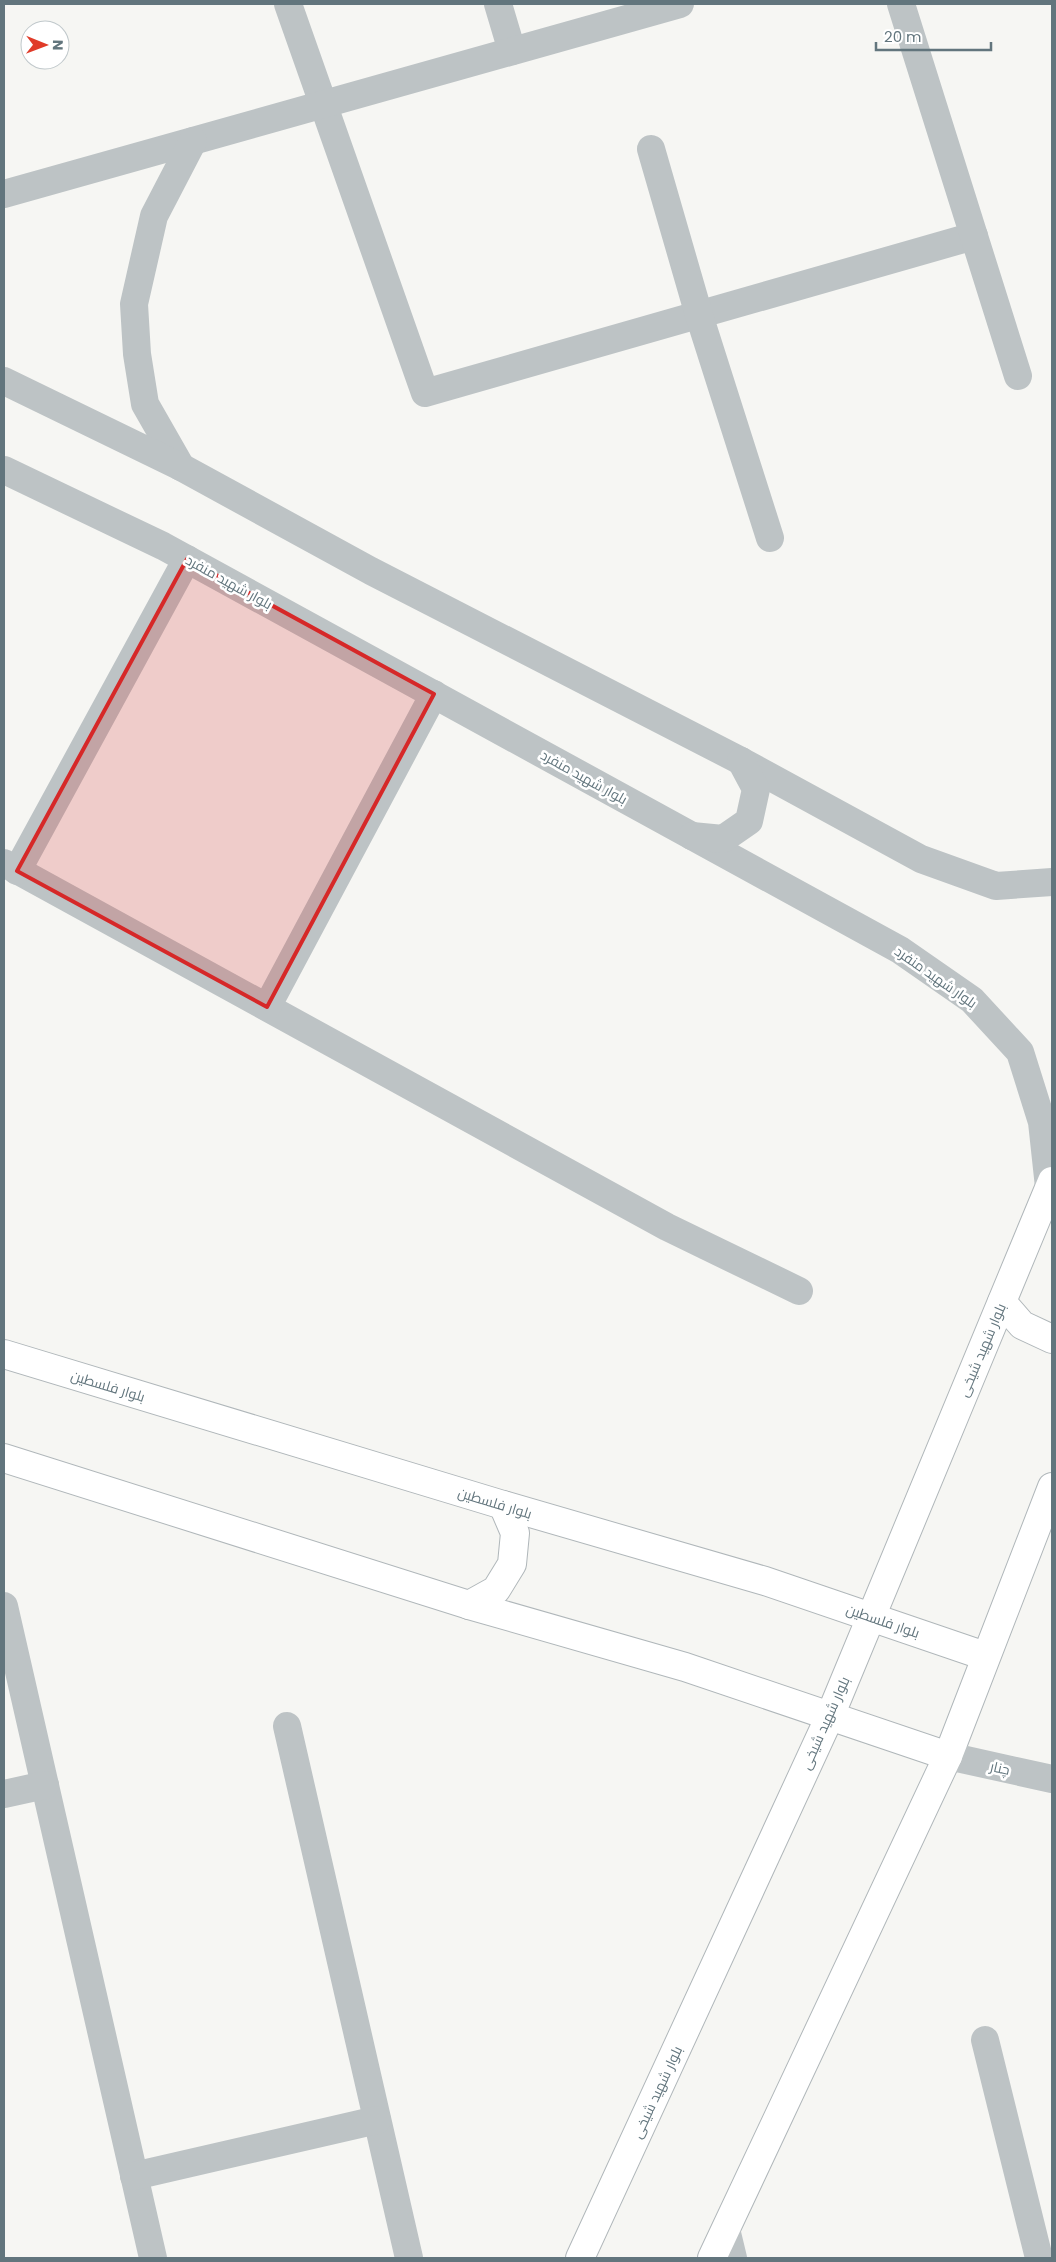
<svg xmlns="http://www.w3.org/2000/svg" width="1056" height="2262" viewBox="0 0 1056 2262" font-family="Poppins,Cairo,sans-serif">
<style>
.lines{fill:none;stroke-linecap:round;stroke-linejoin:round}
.secondary-casing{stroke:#b0b7ba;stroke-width:30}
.minor{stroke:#bdc3c5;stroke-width:28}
.tertiary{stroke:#bdc3c5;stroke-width:28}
.secondary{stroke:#fff;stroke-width:28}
.marked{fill:#d62828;fill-opacity:0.2;stroke:#d62828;stroke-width:4;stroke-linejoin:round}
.labels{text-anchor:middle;stroke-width:5;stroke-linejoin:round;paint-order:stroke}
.street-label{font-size:14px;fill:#62757d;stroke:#fff}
</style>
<rect width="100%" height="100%" fill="#f6f6f3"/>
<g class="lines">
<!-- secondary casing -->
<g class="secondary-casing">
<g id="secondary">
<polyline points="1002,1302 1022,1325 1052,1339"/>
<polyline points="4,1354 503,1505 765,1581 985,1656"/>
<polyline points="4,1458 469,1605 685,1667 948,1756"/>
<polyline points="469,1605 496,1590 512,1564 515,1533 503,1505"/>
<polyline points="580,2258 830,1716 1052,1181"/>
<polyline points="712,2258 948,1756 1052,1487"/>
</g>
</g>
<!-- minor -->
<g class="minor">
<polyline points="288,4 425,393 974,236"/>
<polyline points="498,4 512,51"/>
<polyline points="901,4 1018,376"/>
<polyline points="651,149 699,315 770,538"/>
<polyline points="4,194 680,4"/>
<polyline points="181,467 145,404 137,354 134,304 154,216 193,141"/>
<polyline points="4,863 667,1227 799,1291"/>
<polyline points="17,871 187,559"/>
<polyline points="267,1007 434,694"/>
<polyline points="4,1606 153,2258"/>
<polyline points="287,1726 409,2258"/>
<polyline points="948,1756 1052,1779"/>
<polyline points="4,1794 45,1785"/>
<polyline points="985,2040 1039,2258"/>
<polyline points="134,2176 377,2120"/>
<polyline points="726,2229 733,2258"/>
</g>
<!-- tertiary -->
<g class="tertiary">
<polyline points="4,381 181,467 371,571 741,761 921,859 996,886 1052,882"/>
<polyline points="4,470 163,546 900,950 972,1000 1020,1052 1042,1122 1049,1187"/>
<polyline points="692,836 723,839 749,821 756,789 741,761"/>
</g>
<!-- secondary -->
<use href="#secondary" class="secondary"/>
</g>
<!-- marked area -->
<path class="marked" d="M187,559L434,694L267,1007L17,871Z"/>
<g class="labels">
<!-- street labels -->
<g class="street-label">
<text transform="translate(229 582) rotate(29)" y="5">بلوار شهید منفرد</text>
<text transform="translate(584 777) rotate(29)" y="5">بلوار شهید منفرد</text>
<text transform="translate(936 977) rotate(35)" y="5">بلوار شهید منفرد</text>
<text transform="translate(982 1350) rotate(-67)" y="5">بلوار شهید شیخی</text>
<text transform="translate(108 1386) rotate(17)" y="5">بلوار فلسطین</text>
<text transform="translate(495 1503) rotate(17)" y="5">بلوار فلسطین</text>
<text transform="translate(883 1621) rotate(19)" y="5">بلوار فلسطین</text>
<text transform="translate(825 1723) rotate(-66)" y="5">بلوار شهید شیخی</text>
<text transform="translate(1000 1768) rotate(13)" y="5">چنار</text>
<text transform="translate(657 2092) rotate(-65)" y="5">بلوار شهید شیخی</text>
</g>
</g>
<!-- border -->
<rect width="1056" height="2262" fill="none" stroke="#62757d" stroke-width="10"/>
<!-- north arrow -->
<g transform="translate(45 45) rotate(91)"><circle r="24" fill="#ffffff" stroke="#c0c8cb"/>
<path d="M0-4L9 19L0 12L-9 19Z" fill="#e03b29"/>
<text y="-8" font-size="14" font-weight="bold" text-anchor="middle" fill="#62757d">N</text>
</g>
<!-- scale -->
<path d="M876 42v8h115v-8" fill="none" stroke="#62757d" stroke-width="2.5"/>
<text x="884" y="42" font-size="15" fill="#62757d" stroke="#ffffff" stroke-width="4" paint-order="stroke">20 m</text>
</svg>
